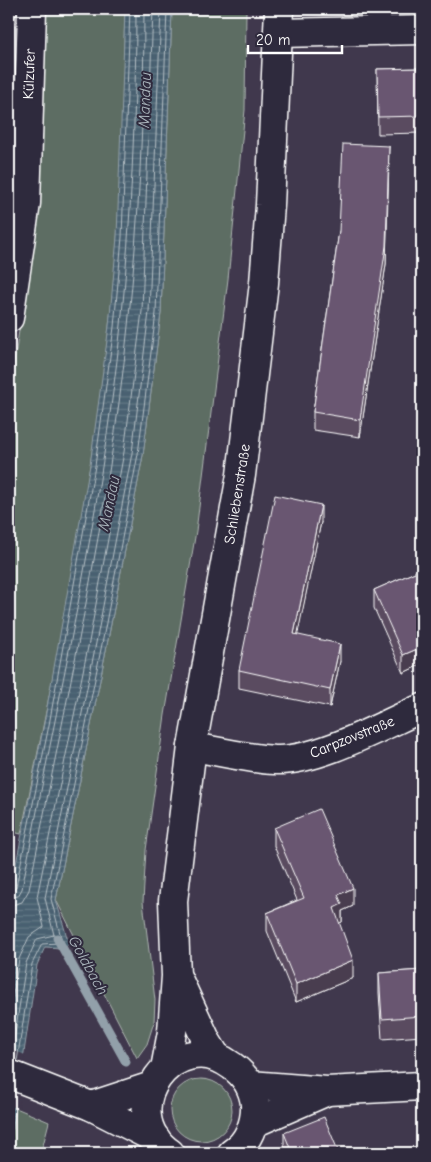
<svg xmlns="http://www.w3.org/2000/svg" width="431" height="1162" viewBox="0 0 431 1162" font-family="'Comic Neue',sans-serif">
<style>
.green{fill:#5d6d64;stroke:#aeb6b2}
.water{fill:url(#water-rules);stroke:#92a0aa}
.pier{fill:#40384d}
.lines{fill:none;stroke-linecap:round;stroke-linejoin:round}
.shore{stroke:#b6c0c6;stroke-width:1}
.stream{stroke:#92a0aa;stroke-width:9}
.street-casing{stroke:#fff;stroke-width:31}
.secondary-casing{stroke:#fff;stroke-width:31}
.street{stroke:#2f2a3d;stroke-width:28}
.secondary{stroke:#2f2a3d;stroke-width:28}
.wall{fill:#5a4b61;stroke:#fff}
.shaded-wall{fill:#4a3d4f;stroke:#fff}
.building{fill:#695771;stroke:#fff}
.labels{text-anchor:middle;stroke-width:4;stroke-linejoin:round;paint-order:stroke}
.street-label{font-size:15px;fill:#fff;stroke:#2f2a3d}
.water-label{font-size:16px;font-style:italic;fill:#adb8bf;stroke:#2f2a3d}
</style>
<defs>
<pattern id="water-rules" width="6" height="5" patternUnits="userSpaceOnUse" patternTransform="scale(1.25)"><rect width="6" height="5" fill="#496171"/><path d="M0 2.5h6" fill="none" stroke="#647986"/></pattern>
</defs>
<rect width="100%" height="100%" fill="#40384d"/>
<filter id="ink" filterUnits="userSpaceOnUse"><feTurbulence type="fractalNoise" baseFrequency=".02" numOctaves="2"/><feDisplacementMap in="SourceGraphic" scale="10" xChannelSelector="R" yChannelSelector="G"/><feConvolveMatrix kernelMatrix="1 2 1 2 8 2 1 2 1" color-interpolation-filters="sRGB"/></filter>
<g filter="url(#ink)">
<!-- green -->
<g class="green">
<path d="M46,9H125C122,115 122,221 109,327C89,497 56,667 21,834L9,831V394L39,205Z"/>
<polygon points="172,9 246,9 245,110 228,279 196,531 165,715 146,850 143,902 155,1000 154,1022 147,1044 137,1058 56,900 107,645 143,455 161,313"/>
<polygon points="9,50 15,55 14,129 9,124"/>
<circle cx="201" cy="1110" r="31"/>
<polygon points="16,1108 49,1122 41,1153 9,1153"/>
</g>
<!-- water -->
<polygon class="water" points="125,9 172,9 161,313 143,455 107,645 56,900 69,944 61,948 45,947 37,965 9,1153 9,899 44,724 90,465 109,326 117,237"/>
<!-- pier -->
<polygon class="pier" points="9,1048 25,1055 18,1109 9,1105"/>
<g class="lines">
<!-- shore -->
<g class="shore">
<polyline points="9,892 13,891 16,887 49,725 95,466 114,327 122,237 130,9"/>
<path d="M9,898L18,896L22,889C57,702 101,515 121,325C131,221 136,113 136,9"/>
<path d="M9,906L22,902L29,890C65,703 109,516 128,326C139,221 144,114 144,9"/>
<polyline points="9,1019 19,959 29,937 44,927 37,897 89,642 124,452 142,311 153,9"/>
<polyline points="11,1060 26,963 37,939 54,935 45,898 96,643 132,453 149,312 161,9"/>
<polyline points="17,1061 32,964 42,944 59,943 62,941 51,899 102,644 138,454 156,313 167,9"/>
</g>
<!-- stream -->
<polyline class="stream" points="57,938 126,1062"/>
<!-- street casing -->
<g class="street-casing">
<g id="street">
<polyline points="278,33 422,30"/>
<polyline points="9,318 26,203 32,9"/>
<path d="M192,747C219,751 248,759 275,760C317,762 383,725 422,708"/>
<polyline points="178,979 207,1042 217,1058"/>
<polyline points="165,1069 172,1032 176,976 173,901 192,747 241,475 264,283 270,205 279,9"/>
</g>
</g>
<!-- secondary casing -->
<g class="secondary-casing">
<g id="secondary">
<polyline points="9,1074 91,1106 156,1139"/>
<polyline points="250,1085 327,1091 422,1086"/>
<polyline points="91,1106 152,1086"/>
<polyline points="254,1123 323,1093"/>
<path d="M170,1153C111,1111 175,1023 232,1066C245,1075 253,1088 255,1104C256,1123 248,1143 232,1153"/>
</g>
</g>
<!-- street -->
<use href="#street" class="street"/>
<!-- secondary -->
<use href="#secondary" class="secondary"/>
</g>
<!-- wall -->
<g class="wall">
<polygon points="422,68 422,133 378,134 377,69"/>
<polygon points="389,163 386,264 360,437 313,430 313,412 339,231"/>
<polygon points="321,522 297,635 340,661 330,707 239,688 239,670"/>
<polygon points="422,569 422,664 403,673 374,608 374,590"/>
<polygon points="274,828 353,906 342,911 342,922 339,923 353,978 296,1002 267,931 267,913 297,900 274,846"/>
<polygon points="422,970 422,1036 382,1039 379,993 379,973"/>
<polygon points="284,1133 339,1153 287,1153 284,1146"/>
</g>
<!-- shaded-wall -->
<g class="shaded-wall">
<polygon points="389,146 386,264 360,437 360,420"/>
<polygon points="321,505 321,522 294,652 294,634"/>
<polygon points="340,644 340,661 330,707 330,690"/>
<polygon points="422,647 422,664 403,673 403,655"/>
<polygon points="353,888 353,906 342,911 342,922 334,926 334,908 338,895"/>
<polygon points="353,960 353,978 296,1002 296,984"/>
</g>
<!-- building -->
<g class="building">
<polygon points="422,68 422,116 378,117 377,69"/>
<polygon points="343,144 389,146 386,246 360,420 313,412 339,231"/>
<polygon points="275,495 321,505 294,634 340,644 330,690 239,670"/>
<polygon points="422,569 422,647 403,655 374,590"/>
<polygon points="319,809 353,888 338,895 342,904 334,908 353,960 296,984 267,913 304,898 274,828"/>
<polygon points="422,970 422,1016 382,1019 379,973"/>
<polygon points="324,1117 339,1153 292,1153 284,1133"/>
<polygon points="422,1148 422,1153 412,1153"/>
</g>
</g>
<g class="labels">
<!-- street labels -->
<g class="street-label">
<text transform="translate(29 74) rotate(-88)" y="5">Külzufer</text>
<text transform="translate(237 494) rotate(-81)" y="5">Schliebenstraße</text>
<text transform="translate(352 737) rotate(-22)" y="5">Carpzovstraße</text>
</g>
<!-- water labels -->
<g class="water-label">
<text transform="translate(144 100) rotate(-88)" y="6">Mandau</text>
<text transform="translate(108 503) rotate(-78)" y="6">Mandau</text>
<text transform="translate(89 965) rotate(61)" y="6">Goldbach</text>
</g>
</g>
<!-- margin -->
<rect width="431" height="1162" fill="none" stroke="#2f2a3d" stroke-width="30"/>
<rect x="15" y="15" width="401" height="1132" fill="none" stroke="#fff" stroke-width="2" filter="url(#ink)"/>
<!-- scale -->
<path d="M248 45v8h94v-8" fill="none" stroke="#ffffff" stroke-width="2.5"/>
<text x="256" y="45" font-size="15" fill="#ffffff" stroke="#2f2a3d" stroke-width="4" paint-order="stroke">20 m</text>
</svg>
